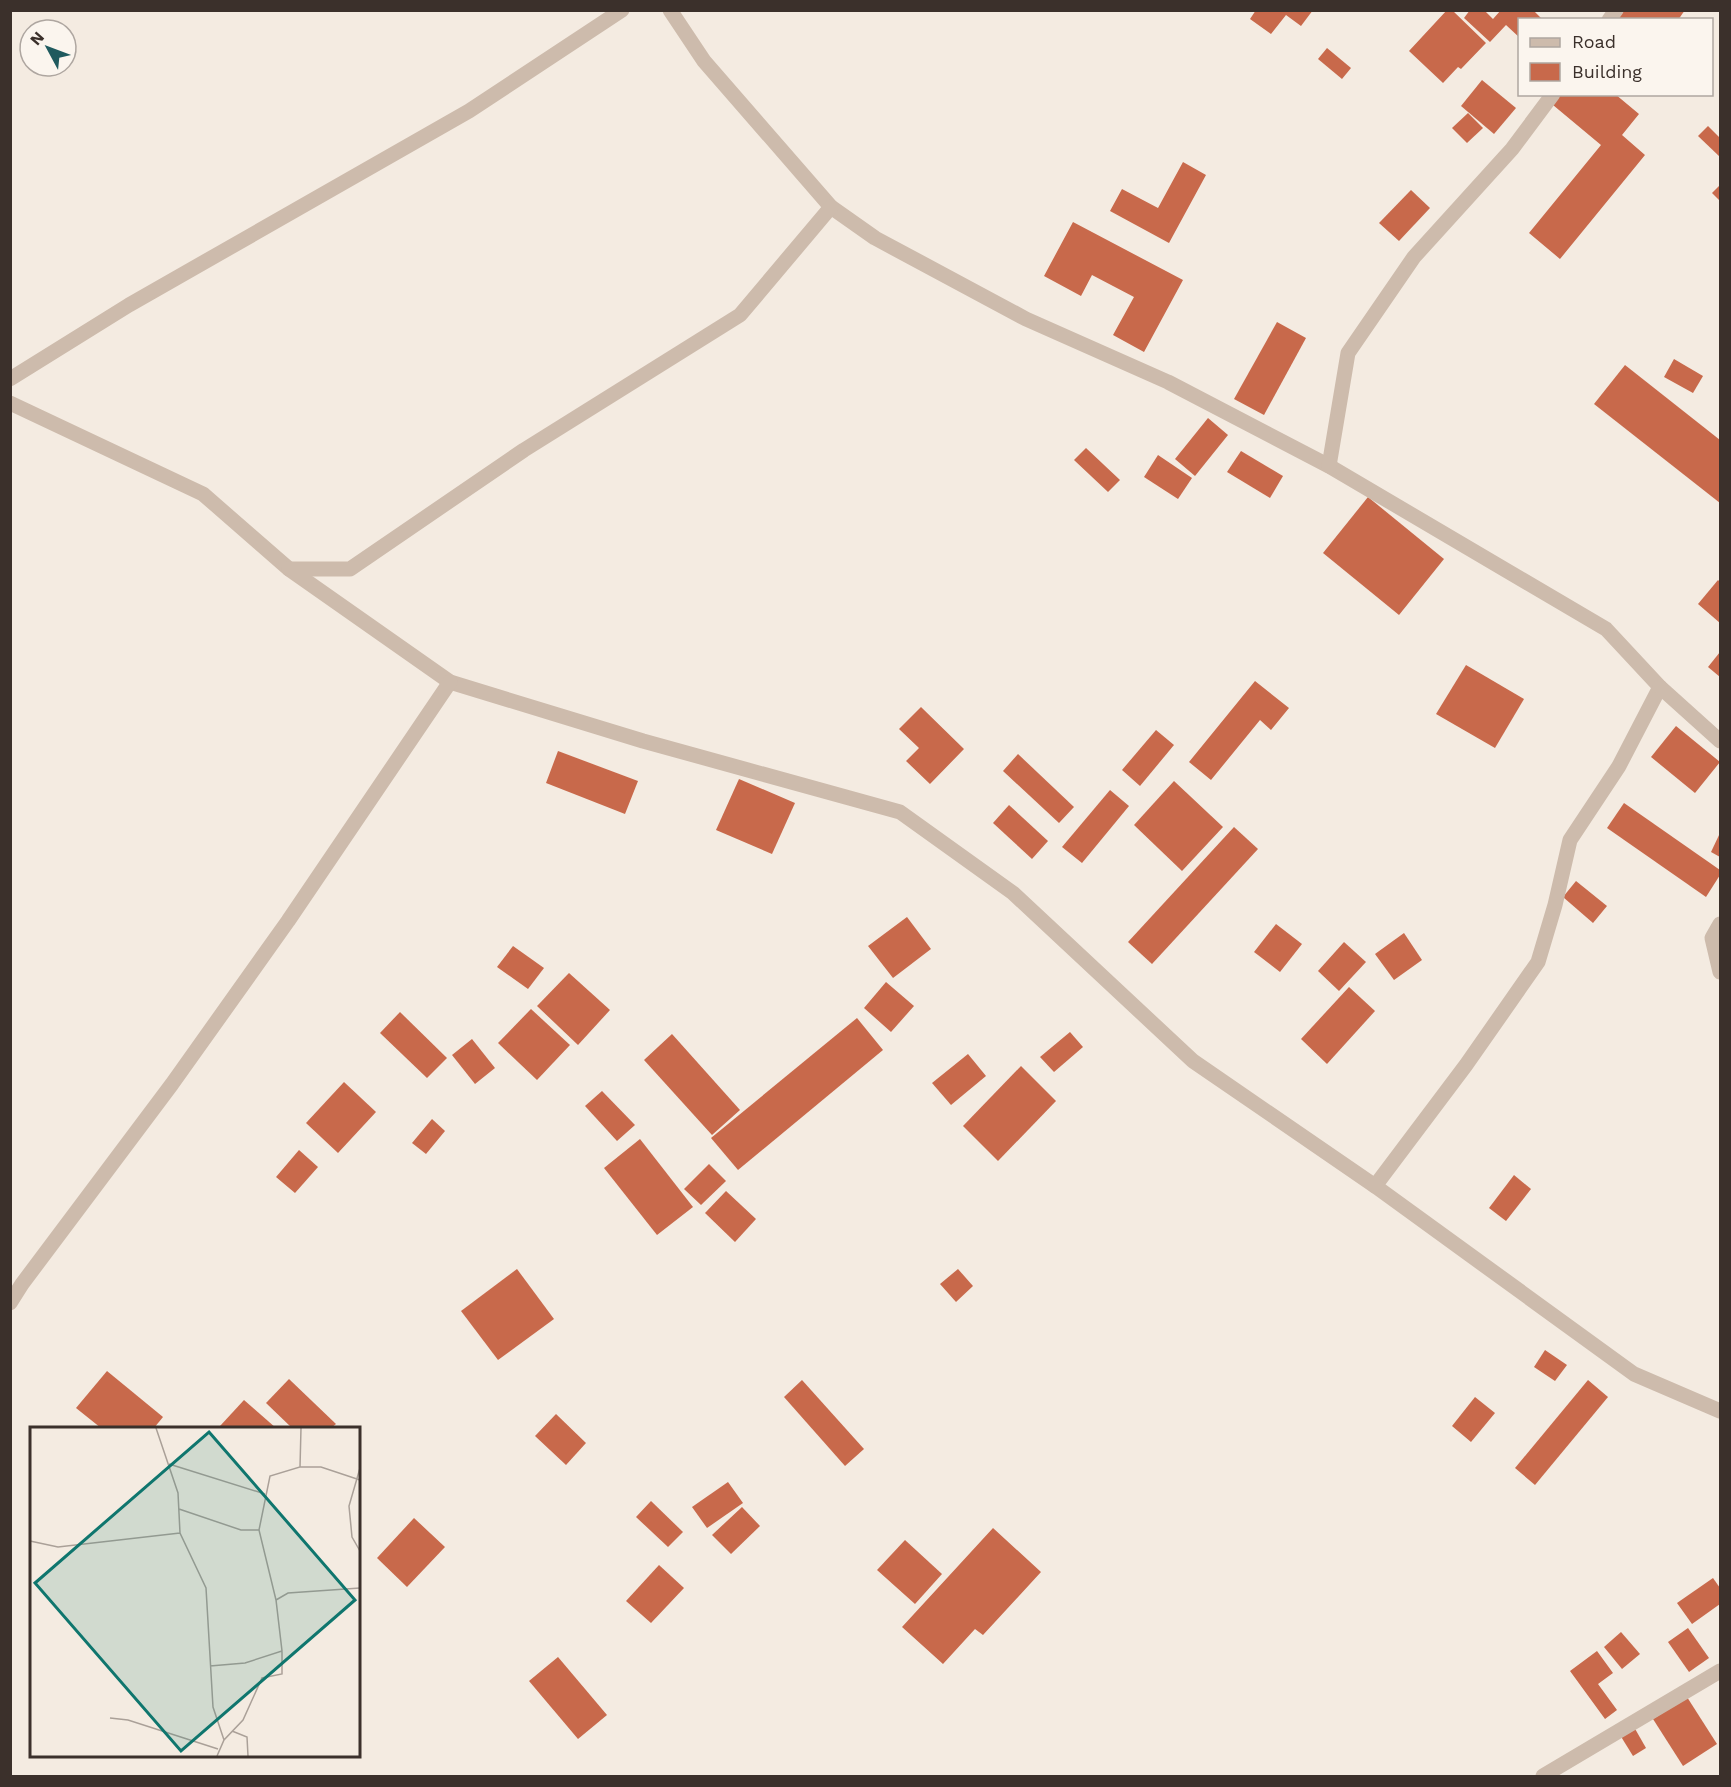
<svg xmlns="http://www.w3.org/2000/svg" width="1731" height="1787" viewBox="0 0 1731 1787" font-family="'Work Sans',sans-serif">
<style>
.building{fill:#c8694b}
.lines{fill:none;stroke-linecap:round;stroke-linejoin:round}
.street{stroke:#cdbbac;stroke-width:15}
.inset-road{fill:none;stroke:#aaa098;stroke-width:1.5}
.view{fill:#0f766e;fill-opacity:0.15;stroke:#0f766e;stroke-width:3}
.inset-edge{fill:none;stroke:#3b302b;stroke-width:3}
</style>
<rect width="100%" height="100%" fill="#f4ebe1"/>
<!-- building -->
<g class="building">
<polygon points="1256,10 1313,10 1301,26 1286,15 1271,34 1250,19"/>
<polygon points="1447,10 1452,10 1486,43 1461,69 1458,67 1443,83 1409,51"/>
<polygon points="1470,10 1484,10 1493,19 1501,10 1533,10 1543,20 1520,20 1520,38 1506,25 1490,42 1464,18"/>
<polygon points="1625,10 1685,10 1678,20 1617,20"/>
<polygon points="1327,48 1351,68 1342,79 1318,59"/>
<polygon points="1482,80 1516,108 1494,134 1461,106"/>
<polygon points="1561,94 1615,94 1639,114 1622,135 1645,155 1560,259 1529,233 1601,145 1553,105"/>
<polygon points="1468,113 1483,128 1467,143 1452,128"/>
<polygon points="1708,126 1720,138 1720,157 1698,136"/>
<polygon points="1183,162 1206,175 1169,243 1110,211 1122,189 1158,208"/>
<polygon points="1720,185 1720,201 1712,193"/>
<polygon points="1411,190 1430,208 1399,241 1379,223"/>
<polygon points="1073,222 1183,280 1144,352 1113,335 1134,297 1092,275 1081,296 1044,276"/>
<polygon points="1277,322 1306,338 1264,415 1234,399"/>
<polygon points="1674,359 1703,376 1693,393 1664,377"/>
<polygon points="1625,365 1720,440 1720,503 1594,404"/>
<polygon points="1208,418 1228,435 1195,476 1175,459"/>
<polygon points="1086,448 1120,480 1108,492 1074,460"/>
<polygon points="1241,451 1283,476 1270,498 1227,472"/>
<polygon points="1158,455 1192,478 1178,499 1144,477"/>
<polygon points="1368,497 1444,559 1399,615 1323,553"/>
<polygon points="1718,580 1720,582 1720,623 1698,604"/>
<polygon points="1720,652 1720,677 1708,667"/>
<polygon points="1466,665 1524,699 1495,748 1436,714"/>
<polygon points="1255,681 1289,708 1271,730 1260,720 1211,780 1189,762"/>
<polygon points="921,707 964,749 930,784 906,761 919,748 899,729"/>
<polygon points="1676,726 1720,762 1695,793 1651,757"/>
<polygon points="1156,730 1174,745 1140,786 1122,770"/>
<polygon points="558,751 638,781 625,814 546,783"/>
<polygon points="1018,754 1074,807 1059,823 1003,771"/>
<polygon points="739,779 795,803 772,854 716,830"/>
<polygon points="1174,781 1223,827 1182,871 1134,825"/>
<polygon points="1110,790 1129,806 1082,863 1062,847"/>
<polygon points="1624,803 1720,870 1720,875 1706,897 1607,828"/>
<polygon points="1009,805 1048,841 1032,859 993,823"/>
<polygon points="1234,827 1258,849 1152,964 1128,942"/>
<polygon points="1720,833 1720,857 1711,852"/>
<polygon points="1576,881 1607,906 1593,923 1563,897"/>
<polygon points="907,917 931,949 893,978 868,946"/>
<polygon points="1276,924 1302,944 1280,972 1254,952"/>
<polygon points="1404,933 1422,960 1394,980 1375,954"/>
<polygon points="1344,942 1366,962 1339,991 1318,971"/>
<polygon points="513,946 544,968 528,989 497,967"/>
<polygon points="569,973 610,1010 578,1045 537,1006"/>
<polygon points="886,982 914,1006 891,1032 864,1008"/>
<polygon points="1349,987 1375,1011 1327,1064 1301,1039"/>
<polygon points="531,1009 570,1045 537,1080 498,1043"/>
<polygon points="400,1012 447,1058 427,1078 380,1033"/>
<polygon points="857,1018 883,1050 738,1170 711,1138"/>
<polygon points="1070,1032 1083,1047 1054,1072 1040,1057"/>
<polygon points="672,1034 740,1110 712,1135 644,1060"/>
<polygon points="472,1039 495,1068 475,1084 452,1055"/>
<polygon points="968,1054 986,1076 951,1105 932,1083"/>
<polygon points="1021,1066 1056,1101 998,1161 963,1126"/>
<polygon points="344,1082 376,1112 338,1153 306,1123"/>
<polygon points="602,1091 635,1125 617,1141 585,1106"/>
<polygon points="432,1119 445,1131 426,1154 412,1143"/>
<polygon points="640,1139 693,1207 657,1235 604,1168"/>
<polygon points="299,1150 318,1167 295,1193 276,1177"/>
<polygon points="709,1164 726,1181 701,1205 684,1189"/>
<polygon points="1514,1175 1531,1189 1506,1221 1489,1208"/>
<polygon points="726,1191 756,1219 735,1242 705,1213"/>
<polygon points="517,1269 554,1319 498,1360 461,1311"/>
<polygon points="958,1269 973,1286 956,1302 940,1284"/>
<polygon points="1545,1350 1567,1365 1555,1381 1534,1367"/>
<polygon points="107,1371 163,1417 154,1428 101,1428 76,1408"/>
<polygon points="289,1379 336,1424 331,1428 292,1428 266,1403"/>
<polygon points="802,1380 864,1449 845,1466 784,1397"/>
<polygon points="1588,1380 1608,1397 1535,1485 1515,1468"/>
<polygon points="1475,1397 1495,1413 1471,1442 1452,1426"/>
<polygon points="244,1400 276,1428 223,1428 220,1426"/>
<polygon points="556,1414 586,1443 566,1465 535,1436"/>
<polygon points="728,1482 743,1503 707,1528 692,1507"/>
<polygon points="651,1501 683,1532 668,1547 636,1517"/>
<polygon points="742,1507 760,1526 731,1554 712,1535"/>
<polygon points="414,1518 445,1547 407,1587 377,1558"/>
<polygon points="993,1528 1041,1572 983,1635 975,1629 943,1664 902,1627"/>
<polygon points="905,1540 942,1574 915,1604 877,1570"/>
<polygon points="659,1565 684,1588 651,1623 626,1601"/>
<polygon points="1713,1578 1720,1588 1720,1604 1692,1624 1677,1603"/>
<polygon points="1688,1628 1709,1658 1689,1672 1668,1642"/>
<polygon points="1621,1632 1640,1654 1622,1669 1604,1647"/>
<polygon points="1597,1651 1613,1673 1598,1684 1617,1710 1605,1719 1570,1671"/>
<polygon points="558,1657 607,1715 578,1739 529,1681"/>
<polygon points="1687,1697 1717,1744 1683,1766 1653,1719"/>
<polygon points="1634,1727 1646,1748 1633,1756 1620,1735"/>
</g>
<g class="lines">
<!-- street -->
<g class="street">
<polyline points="670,10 704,61 831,207 875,238 1026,319 1168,382 1329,466 1606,629 1660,687 1619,766 1570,840 1555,905 1538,962 1466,1065 1375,1186"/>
<polyline points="1609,20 1616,10"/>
<polyline points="10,379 129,305 469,111 622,10"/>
<polyline points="10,403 203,494 289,569 450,682 643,741 900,812 1013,893 1193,1061 1375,1186 1634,1374 1720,1411"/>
<polyline points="1329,466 1348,353 1414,257 1512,149 1553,94"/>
<polyline points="289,569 350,569 524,450 740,315 831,207"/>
<polyline points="1660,687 1720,741"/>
<polyline points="1720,924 1712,938 1720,972"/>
<polyline points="10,1303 22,1284 172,1084 288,921 450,682"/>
<polyline points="1543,1776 1720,1671"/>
</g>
</g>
<!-- overview -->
<g transform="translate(30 1427)">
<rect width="330" height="330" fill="#f4ebe1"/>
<path class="inset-road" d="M126,1L148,66L150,106L176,161L183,280L194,313M139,37L235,67M270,40H291L330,53M330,41L319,79L322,110L330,124M149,82L211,103H229M0,114L28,120L150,106M246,173L258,166L330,161M180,239L215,236L252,224L246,173L229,103L240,49L270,40L271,1M80,291L98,293L188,322M202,304L217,310L218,329M187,329L194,313L213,293L232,251L252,247V224"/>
<path class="view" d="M179,5L325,173L151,324L5,156Z"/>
<rect width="330" height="330" class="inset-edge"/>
</g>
<!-- border -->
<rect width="1731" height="1787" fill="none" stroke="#3b302b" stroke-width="24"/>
<!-- legend -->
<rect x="1518" y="18" width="195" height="78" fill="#fbf5ee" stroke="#aea6a0" stroke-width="1.5"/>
<rect x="1530" y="38" width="30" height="9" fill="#cdbbac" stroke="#aea6a0" stroke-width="1.5"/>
<text x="1572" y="48" font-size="18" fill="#3b302b">Road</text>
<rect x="1530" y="63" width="30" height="18" fill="#c8694b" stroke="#aea6a0" stroke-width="1.5"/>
<text x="1572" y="78" font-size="18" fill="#3b302b">Building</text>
<!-- north arrow -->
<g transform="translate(48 48) rotate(311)"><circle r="28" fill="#fbf5ee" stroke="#aea6a0" stroke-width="1.5"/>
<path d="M0-4.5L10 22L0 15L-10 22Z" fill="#1f5a5e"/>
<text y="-9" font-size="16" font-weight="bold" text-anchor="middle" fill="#3b302b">N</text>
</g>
</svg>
